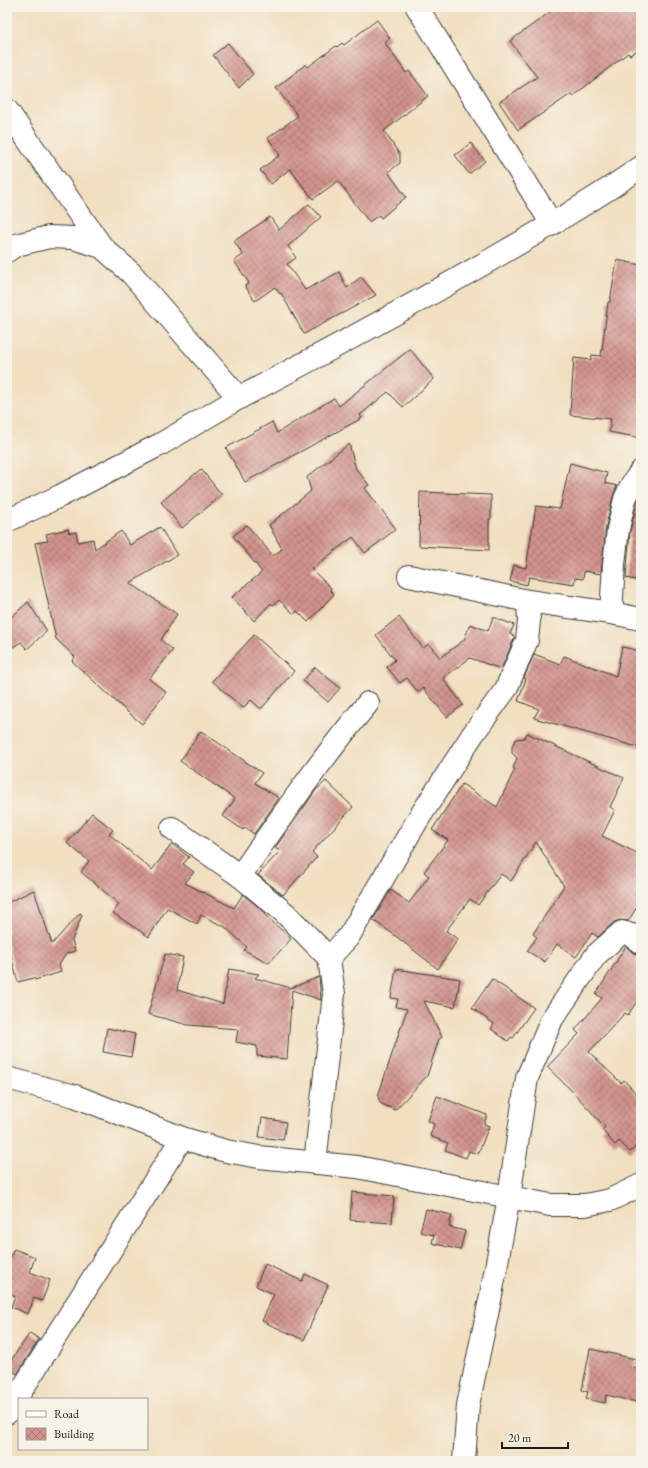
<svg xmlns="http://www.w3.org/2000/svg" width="648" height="1468" viewBox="0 0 648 1468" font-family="'EB Garamond',serif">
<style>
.building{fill:url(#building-cross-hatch)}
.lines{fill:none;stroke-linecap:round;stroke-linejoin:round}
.street-casing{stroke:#3c3935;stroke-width:24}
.street{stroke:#fff;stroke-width:22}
</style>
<defs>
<pattern id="building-cross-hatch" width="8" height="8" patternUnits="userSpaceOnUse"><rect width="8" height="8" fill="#d2938d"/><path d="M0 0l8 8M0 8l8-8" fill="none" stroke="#aa7772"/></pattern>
</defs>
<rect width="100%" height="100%" fill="#f7f3e8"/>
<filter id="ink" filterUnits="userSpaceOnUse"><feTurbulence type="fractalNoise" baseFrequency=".025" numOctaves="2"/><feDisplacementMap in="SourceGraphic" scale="8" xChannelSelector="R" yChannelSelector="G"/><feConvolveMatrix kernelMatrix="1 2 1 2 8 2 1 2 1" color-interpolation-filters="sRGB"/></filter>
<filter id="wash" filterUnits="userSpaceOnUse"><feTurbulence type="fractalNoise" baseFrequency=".012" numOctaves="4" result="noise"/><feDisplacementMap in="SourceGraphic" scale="16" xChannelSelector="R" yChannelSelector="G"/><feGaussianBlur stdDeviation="0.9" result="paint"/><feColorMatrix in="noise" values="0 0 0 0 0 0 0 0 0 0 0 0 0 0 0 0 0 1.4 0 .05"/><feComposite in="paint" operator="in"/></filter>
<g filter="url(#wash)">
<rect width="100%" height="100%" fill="#f1dfc0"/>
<g id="blocks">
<!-- building -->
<g class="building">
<polygon points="557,7 641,7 641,48 630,55 628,53 573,96 571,94 518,130 499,102 537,77 510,41"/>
<polygon points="377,20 390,38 385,43 406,73 409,71 428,96 384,131 400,155 400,163 388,172 406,197 381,218 379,215 369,222 338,181 313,199 290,169 271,184 260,170 280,155 268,138 298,116 276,88 306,64 308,67 336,46 337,47 342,43 344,45"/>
<polygon points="228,43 253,74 239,88 213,55"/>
<polygon points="471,143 485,161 469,174 455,155"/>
<polygon points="309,204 321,217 288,246 296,258 287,264 305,290 339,272 347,288 361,277 376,295 304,334 281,293 280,294 275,287 255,301 245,286 249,283 234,261 243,255 234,241 270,217 279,230"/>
<polygon points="617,260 641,265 641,438 609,432 611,419 570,415 574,358 591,360 592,355 601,356 608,302 610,302"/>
<polygon points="410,349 434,379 403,407 388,392 360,415 362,418 245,482 226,448 272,422 277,433 334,398 339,406"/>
<polygon points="349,444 356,469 369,485 365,488 396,529 365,553 353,537 311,569 331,588 330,590 334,594 308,622 297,611 294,614 279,600 273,605 271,603 254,621 232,597 262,572 233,536 247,525 273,556 282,549 269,525 311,491 307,477"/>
<polygon points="570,463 607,473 605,483 617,486 613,496 606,526 601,574 584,571 583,579 575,578 574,584 529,577 527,585 510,581 514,565 526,568 536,506 560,509"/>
<polygon points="201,469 222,495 182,528 161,502"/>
<polygon points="420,492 491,495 491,519 489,519 489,550 419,546"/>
<polygon points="641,494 641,581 626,578 630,531 637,503"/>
<polygon points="160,527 177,555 130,583 177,614 161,640 173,650 149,679 166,692 142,724 122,707 72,661 75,657 56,639 35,543 48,541 46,534 68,529 69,533 76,532 78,542 93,539 95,549 121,531 130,545"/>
<polygon points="28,602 47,631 27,649 21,642 7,651 7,621"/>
<polygon points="399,617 423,648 429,644 440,658 464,640 470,624 488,631 493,617 514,625 510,634 515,637 501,669 470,658 443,678 463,705 447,717 423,688 418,692 407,678 400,683 387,667 395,660 376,635"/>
<polygon points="254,635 294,671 262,708 260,708 251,700 243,708 212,681"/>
<polygon points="622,647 641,651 641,748 534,718 539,709 518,701 526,679 524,678 534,654 560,664 564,656 616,676"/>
<polygon points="315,667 340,688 328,702 303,681"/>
<polygon points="201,731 262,773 255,783 279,798 254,834 245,827 243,830 223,816 235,799 180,761"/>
<polygon points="527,733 624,778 610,807 615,810 602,836 641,855 641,882 635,894 641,898 641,901 628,921 620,920 614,922 598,937 592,933 576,957 557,944 545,962 527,951 537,937 533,934 564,886 536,842 511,881 501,874 478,905 470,899 446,931 458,939 438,969 393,934 373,920 391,890 409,903 429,876 424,872 448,840 432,830 462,784 497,807 515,769 513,768 517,758 512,753 512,746 516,739 524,738"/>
<polygon points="326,781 353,807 312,852 317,857 283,895 258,875 280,851 275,848 316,790"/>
<polygon points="92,813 113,830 109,834 152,870 172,844 189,857 183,864 194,872 185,883 234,908 243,894 266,913 265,915 291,939 269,963 244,950 247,947 225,927 201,915 197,924 167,908 149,937 113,913 119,904 81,872 89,861 67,843"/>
<polygon points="34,890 52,944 80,913 82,915 72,940 75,951 66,954 59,965 61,972 35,980 34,978 18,982 7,942 7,903"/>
<polygon points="626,946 633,953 641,955 641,995 628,1015 625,1013 589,1052 621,1083 624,1080 641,1099 641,1142 630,1152 619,1141 615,1145 602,1130 605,1127 574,1093 547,1067 579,1034 575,1030 602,998 596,994"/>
<polygon points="165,954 183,957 177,990 223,1004 229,969 259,974 255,978 291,988 319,977 321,1000 292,990 287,1059 257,1056 257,1046 236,1042 238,1029 188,1025 148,1014"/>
<polygon points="396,969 460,979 455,1007 424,1001 442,1037 439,1039 427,1076 395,1110 380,1103 378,1096 407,1009 396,1007 398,999 391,998"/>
<polygon points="492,979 534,1008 513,1038 511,1037 508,1041 491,1029 494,1024 472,1008"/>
<polygon points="107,1028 135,1034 131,1057 103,1052"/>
<polygon points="437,1096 487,1115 484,1124 489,1126 478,1154 469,1151 466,1158 445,1150 448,1143 430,1136 434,1124 428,1121"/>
<polygon points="262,1118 286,1122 283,1140 259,1137"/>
<polygon points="352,1192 394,1196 392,1223 350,1220"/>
<polygon points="426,1209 452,1215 449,1227 465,1231 460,1250 432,1243 434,1235 420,1232"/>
<polygon points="14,1249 35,1257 30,1272 50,1280 42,1301 34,1298 28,1314 11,1307 15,1296 7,1292 7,1266"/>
<polygon points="265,1264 302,1281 305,1274 328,1285 304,1340 262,1321 274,1294 256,1286"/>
<polygon points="30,1333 39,1339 17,1374 7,1366"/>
<polygon points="590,1349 636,1359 634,1367 641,1369 641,1403 606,1395 605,1403 586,1399 588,1392 582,1390"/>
</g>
</g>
</g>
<g filter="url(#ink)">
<use href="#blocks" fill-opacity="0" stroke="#3c3935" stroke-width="1"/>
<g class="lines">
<!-- street casing -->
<g class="street-casing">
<g id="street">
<polyline points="417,7 552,224"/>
<polyline points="7,110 102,247"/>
<path d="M7,251L16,245L49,237L73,238L102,247L131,273L239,398C328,351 417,303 504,252C551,225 597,198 641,167"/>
<polyline points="7,521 60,496 161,444 239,398"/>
<polyline points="409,576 528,601 611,613 641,619"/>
<polyline points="611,613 614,564 618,529 625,499 632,484 641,471"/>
<polyline points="172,828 240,876 285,913 329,958"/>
<path d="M240,876C281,817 322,758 368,703"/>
<polyline points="7,1078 75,1096 182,1138 226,1151 259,1157 357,1167 550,1205 585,1205 610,1200 641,1185"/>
<polyline points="315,1163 334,994 329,958 349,936 417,821 473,734 506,689 527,640 529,621 528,601"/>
<polyline points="7,1413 182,1138"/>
<polyline points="464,1461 468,1405 491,1295 509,1197 527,1078 552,1019 596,955 622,932 632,935 641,943"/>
</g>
</g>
<!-- street -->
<use href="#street" class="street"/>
</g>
</g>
<!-- margin -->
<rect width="648" height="1468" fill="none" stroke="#f7f3e8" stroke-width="24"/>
<!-- legend -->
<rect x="18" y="1398" width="130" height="52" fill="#f7f3e8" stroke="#9f9d96"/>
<rect x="26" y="1411" width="20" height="6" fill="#ffffff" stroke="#9f9d96"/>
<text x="54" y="1418" font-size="12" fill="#1c1c1c">Road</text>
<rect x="26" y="1428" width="20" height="12" fill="url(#building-cross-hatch)" stroke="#9f9d96"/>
<text x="54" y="1438" font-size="12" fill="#1c1c1c">Building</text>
<!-- scale -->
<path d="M502 1442v6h66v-6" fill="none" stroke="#1c1c1c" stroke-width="2"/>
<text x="508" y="1442" font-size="12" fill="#1c1c1c" stroke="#f7f3e8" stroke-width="3" paint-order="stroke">20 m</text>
</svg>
